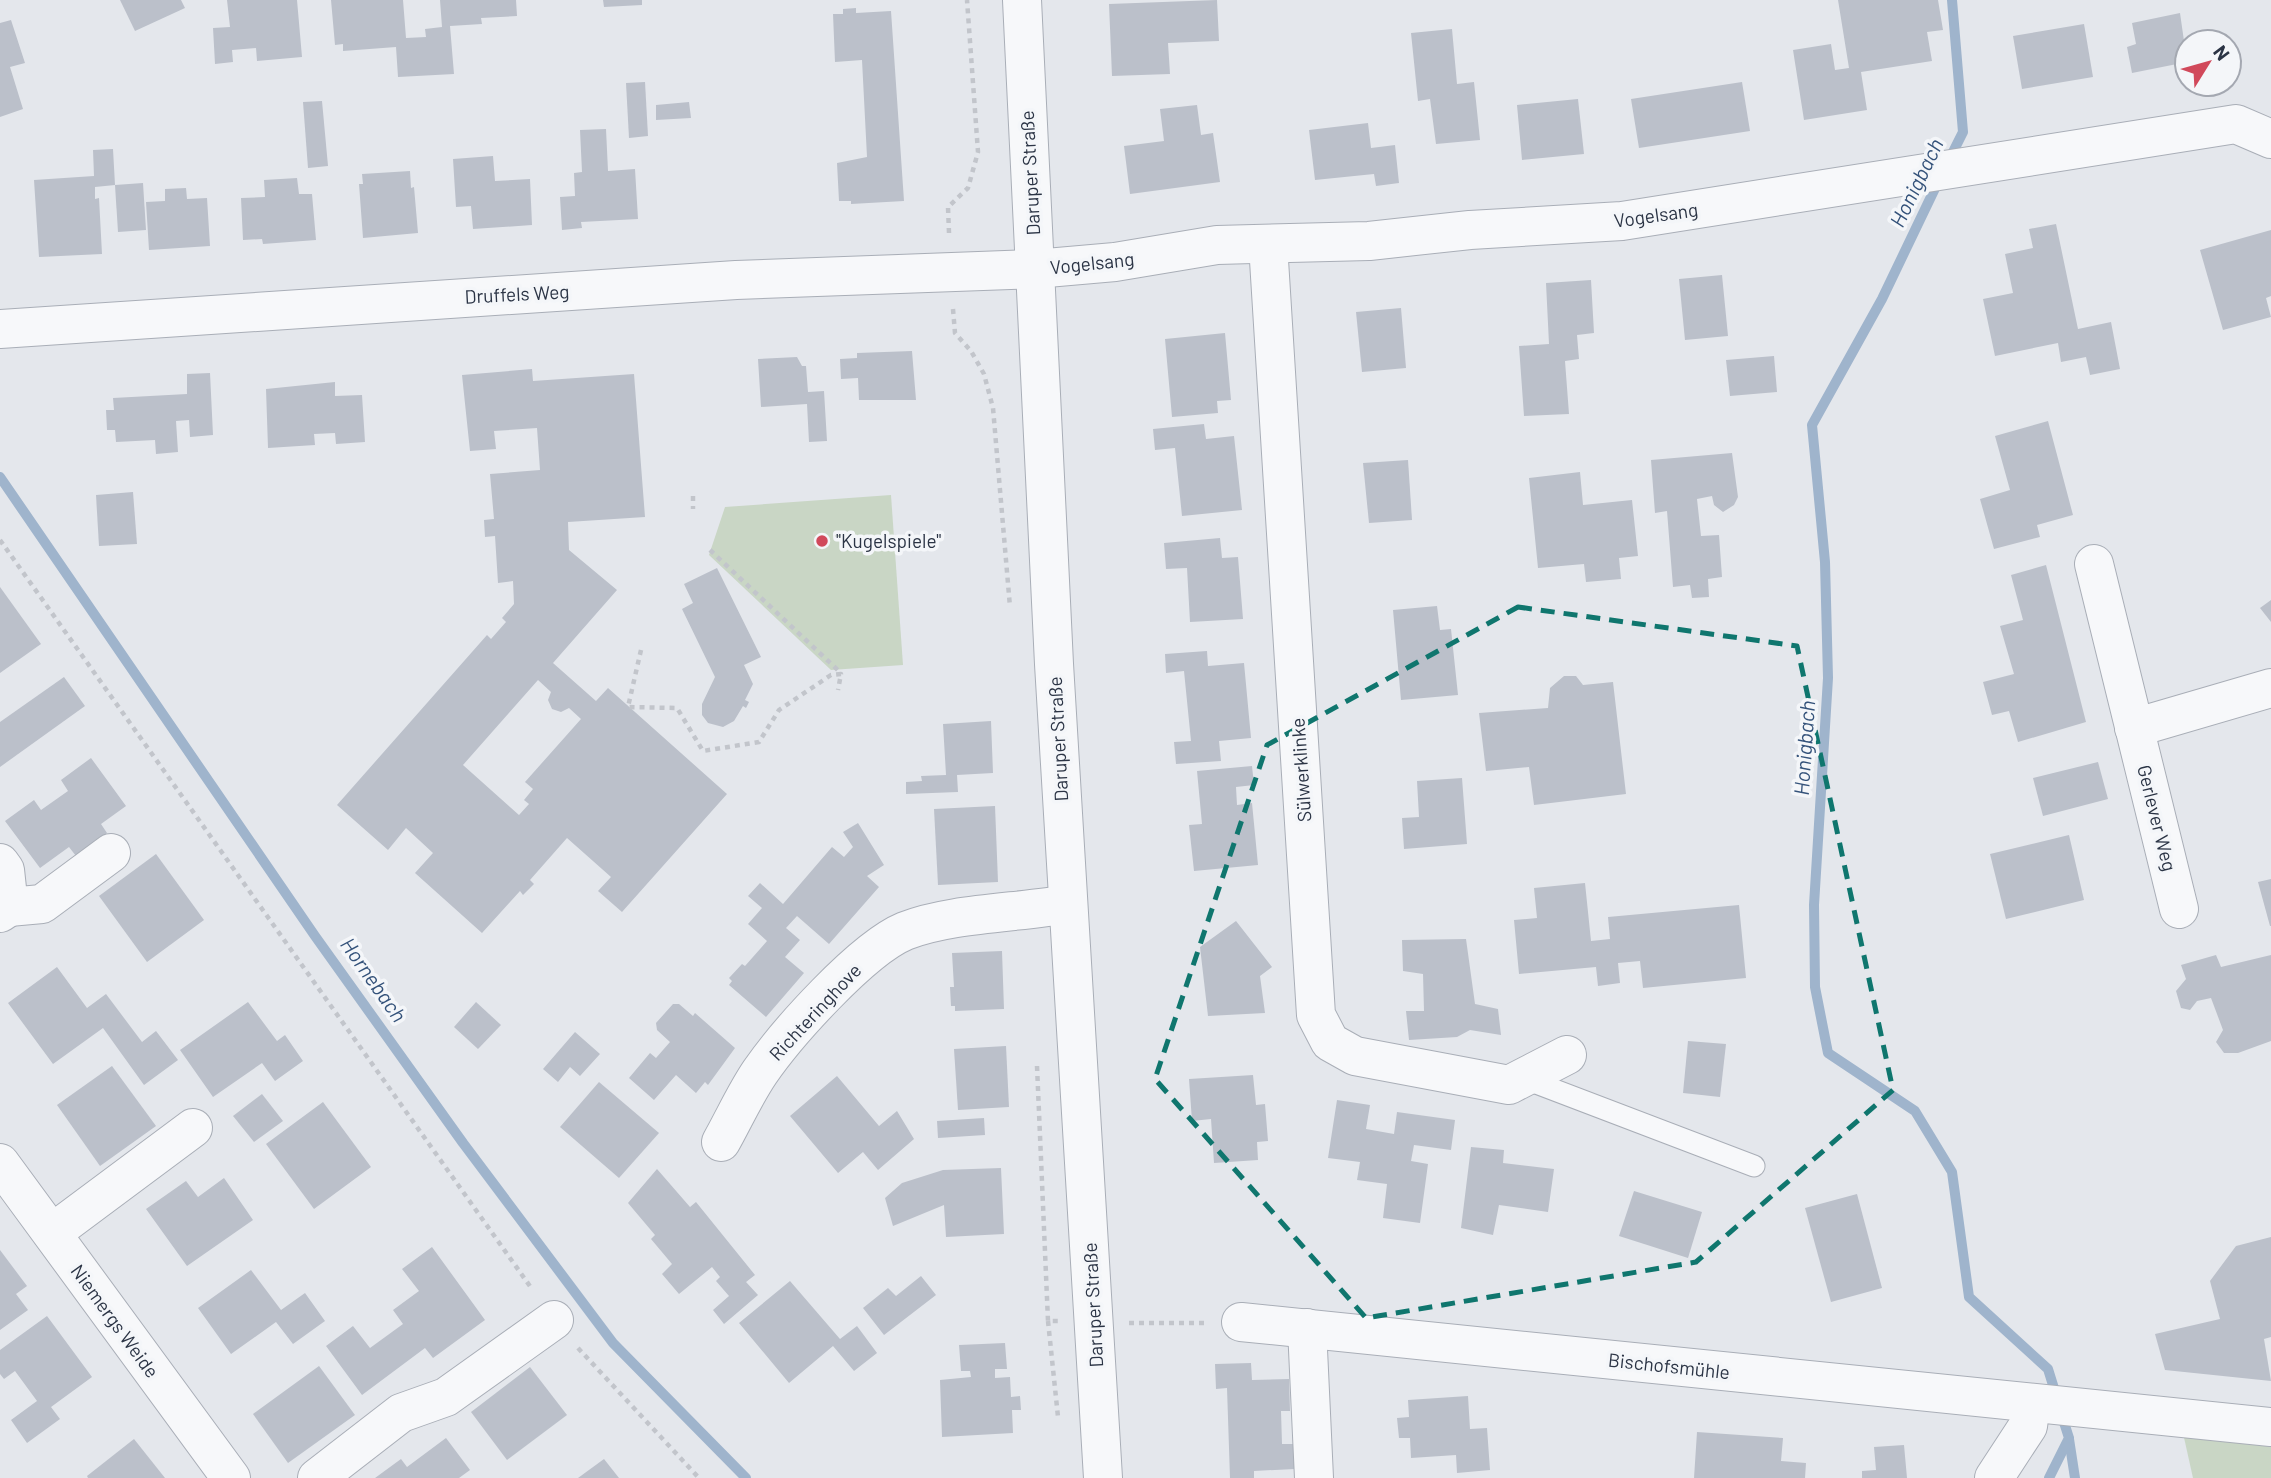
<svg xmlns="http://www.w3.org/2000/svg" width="2271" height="1478" viewBox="0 0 2271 1478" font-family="Barlow,sans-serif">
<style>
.green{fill:#c9d6c5}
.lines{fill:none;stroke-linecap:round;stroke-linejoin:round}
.stream{stroke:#9fb4cc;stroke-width:10}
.building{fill:#bbc0ca;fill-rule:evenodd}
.service-casing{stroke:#a9aeb7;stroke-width:23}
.minor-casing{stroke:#a9aeb7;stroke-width:40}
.tertiary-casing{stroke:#a9aeb7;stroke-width:40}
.path{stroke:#c2c5cb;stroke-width:4.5;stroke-dasharray:5 5;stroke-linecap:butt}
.service{stroke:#f7f8fa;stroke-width:21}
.minor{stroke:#f7f8fa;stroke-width:38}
.tertiary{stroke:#f7f8fa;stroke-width:38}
.marked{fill:none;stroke:#0f766e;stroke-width:5;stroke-dasharray:14 9;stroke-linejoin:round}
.poi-dot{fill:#d1495b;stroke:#f4f6f9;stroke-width:2.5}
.labels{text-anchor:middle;stroke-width:7;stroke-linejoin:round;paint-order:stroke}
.street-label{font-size:19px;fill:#2b3445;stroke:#f4f6f9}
.poi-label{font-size:19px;fill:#2b3445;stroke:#f4f6f9;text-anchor:start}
.water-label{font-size:21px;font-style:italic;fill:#34527a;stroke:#f4f6f9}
</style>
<rect width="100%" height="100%" fill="#e4e7ec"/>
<!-- green -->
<g class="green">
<polygon points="891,495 903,665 831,670 709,555 725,507"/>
<polygon points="2183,1433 2271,1440 2271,1478 2193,1478"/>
</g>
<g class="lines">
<!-- stream -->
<g class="stream">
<polyline points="1949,160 1963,132 1952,0"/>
<polyline points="1939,180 1882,299 1812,425 1825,562 1828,678 1814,905 1815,987 1828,1053 1915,1111 1952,1172 1969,1297 2048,1369 2057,1398"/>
<polyline points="0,477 315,936 463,1143 613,1343 746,1478"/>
<polyline points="2069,1439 2075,1478"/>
<polyline points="2049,1478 2069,1438 2061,1413"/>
</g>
</g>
<!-- building -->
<g class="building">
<polygon points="120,0 181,0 185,8 135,31"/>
<polygon points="227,0 297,0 302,57 257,61 256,48 232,50 233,62 215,64 213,28 230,27"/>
<polygon points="331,0 403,0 406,38 426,37 425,29 442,27 440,0 516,0 517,16 481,18 482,24 450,26 454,74 398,77 396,47 343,51 343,44 335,45"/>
<polygon points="603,0 642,0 642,5 604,7"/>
<polygon points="1217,0 1219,41 1168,43 1170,74 1112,76 1109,4"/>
<polygon points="1838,0 1938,0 1943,30 1927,32 1932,61 1861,72 1867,110 1804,120 1793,50 1831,44 1835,70 1849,68"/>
<polygon points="856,8 856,13 891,11 904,201 851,204 851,201 839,201 837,163 867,157 862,60 835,62 833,14 843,14 843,9"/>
<polygon points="2180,13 2187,62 2132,73 2127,47 2136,44 2132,23"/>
<polygon points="11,20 25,63 10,67 23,109 0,117 0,23"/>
<polygon points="2084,24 2093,77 2022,89 2013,36"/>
<polygon points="1452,29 1457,84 1474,82 1480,140 1436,144 1430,99 1418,101 1411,33"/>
<polygon points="645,82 648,136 629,138 626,83"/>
<polygon points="1742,82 1750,131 1639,148 1631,99"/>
<polygon points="1578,99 1584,154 1522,160 1517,105"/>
<polygon points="322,101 328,166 308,168 303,102"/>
<polygon points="689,102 691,118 656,120 656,105"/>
<polygon points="1197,105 1201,135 1213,133 1220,182 1130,194 1124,146 1164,141 1160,109"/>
<polygon points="1368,123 1371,148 1395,145 1399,183 1376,186 1374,174 1315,180 1309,130"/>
<polygon points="606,129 608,171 635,169 638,219 581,222 582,228 562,230 560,197 575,196 574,173 582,172 580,130"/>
<polygon points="113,149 115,185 95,187 95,199 99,198 102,254 39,257 34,180 94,176 93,150"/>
<polygon points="493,156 495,181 530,179 532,225 473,229 471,206 456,207 453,159"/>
<polygon points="410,171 411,188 414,187 418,233 363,238 359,184 363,184 362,174"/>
<polygon points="297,178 299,194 312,194 316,240 263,244 262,239 243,240 241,198 265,197 264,180"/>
<polygon points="143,183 146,230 118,232 115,185"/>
<polygon points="186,188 187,199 207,198 210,246 149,250 146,202 165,201 165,189"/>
<polygon points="2056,224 2078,329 2111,322 2120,369 2090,375 2086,357 2061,362 2058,343 1995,356 1983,299 2013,293 2005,254 2033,248 2029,229"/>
<polygon points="2271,230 2271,296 2266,298 2271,317 2223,330 2200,250"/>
<polygon points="1722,275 1728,336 1685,340 1679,279"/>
<polygon points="1591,280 1594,333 1577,335 1579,359 1565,361 1569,414 1524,416 1519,346 1549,344 1546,283"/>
<polygon points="1401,308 1406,368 1362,372 1356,312"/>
<polygon points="1225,333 1231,400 1217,401 1218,413 1172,417 1165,339"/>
<polygon points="912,351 916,400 859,400 858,378 841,379 840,359 857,358 857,353"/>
<polygon points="1774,356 1777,392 1730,396 1726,360"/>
<polygon points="797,357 802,366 806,366 808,392 824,391 827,441 809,442 807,404 761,407 758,359"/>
<path d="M532,369L533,381L634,374L645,517L568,522L569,550L617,590L553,663L596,701L608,688L727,794L622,912L598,891L611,877L567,838L530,880L534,884L523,895L520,891L482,933L415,873L433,853L406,828L388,850L337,805L487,635L491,639L506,622L502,618L514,604L513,581L498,583L495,536L485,537L484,520L494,519L490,474L540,470L537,428L494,431L496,449L470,451L462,375ZM538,680L551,692L548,700L552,709L561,712L569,708L581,719L525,782L533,789L524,800L529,804L519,815L463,765Z"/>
<polygon points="210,373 213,435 190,437 189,420 176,421 178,452 156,454 155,440 116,442 115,430 107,430 106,410 114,410 113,398 187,394 187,374"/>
<polygon points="335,382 335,396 362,395 365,442 336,444 335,433 314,434 315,445 268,448 266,389"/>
<polygon points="2048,421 2073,515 2037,525 2040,537 1994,549 1980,499 2010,490 1995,436"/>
<polygon points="1204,424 1206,439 1234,436 1242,510 1182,516 1175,448 1155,450 1153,429"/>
<polygon points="1732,453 1738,497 1734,505 1723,512 1714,505 1712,496 1697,499 1701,536 1719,535 1722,577 1708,579 1709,597 1692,598 1690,585 1673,587 1667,511 1655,513 1651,460"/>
<polygon points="1408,460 1412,520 1369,523 1363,463"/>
<polygon points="1580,472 1583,505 1632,500 1638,556 1619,558 1621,579 1586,582 1584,564 1538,568 1529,478"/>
<polygon points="133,492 137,544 99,546 96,495"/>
<polygon points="1220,538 1222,558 1238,557 1243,619 1190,622 1187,568 1166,569 1164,543"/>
<polygon points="2046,565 2086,722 2018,742 2009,711 1992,715 1983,682 2014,674 2000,626 2023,620 2011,575"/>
<polygon points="717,568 761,657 744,665 753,684 745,700 749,702 746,708 743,706 734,721 723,727 708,723 702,715 702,704 715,677 682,609 693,603 684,584"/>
<polygon points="0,587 41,644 0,673"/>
<polygon points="2271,600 2271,622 2260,608"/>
<polygon points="1437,606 1440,630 1451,629 1458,695 1401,700 1393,610"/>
<polygon points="1207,651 1208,666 1244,663 1251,738 1219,741 1221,761 1176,764 1174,742 1191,741 1184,671 1166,673 1165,654"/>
<polygon points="1564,676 1576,676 1583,685 1613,682 1626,794 1534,805 1529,767 1486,771 1479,713 1548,708 1550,688"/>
<polygon points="64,677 85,706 0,767 0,722"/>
<polygon points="991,721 993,773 957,775 958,792 906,794 906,782 922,781 921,776 946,775 943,724"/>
<polygon points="91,758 126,806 101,824 107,833 76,856 69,847 40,868 5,821 34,800 41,810 68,791 61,780"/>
<polygon points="2098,762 2108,799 2043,816 2033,778"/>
<polygon points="1252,766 1254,785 1236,787 1237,805 1252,803 1258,865 1194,871 1189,825 1202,824 1197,771"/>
<polygon points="1462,778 1467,844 1404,849 1402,818 1419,817 1417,781"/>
<polygon points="995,806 998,882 938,885 934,809"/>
<polygon points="858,823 884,865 867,876 879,887 829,944 797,916 786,928 800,940 785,957 804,973 766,1017 729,985 732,981 729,978 742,964 745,966 767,941 748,924 762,908 748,896 760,883 783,904 832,847 844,857 853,847 843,832"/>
<polygon points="2069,835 2084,900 2006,919 1990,854"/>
<polygon points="156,854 204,920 147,962 99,896"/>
<polygon points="2271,879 2271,926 2270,926 2258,882"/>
<polygon points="1585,883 1591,941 1610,939 1608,917 1739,905 1746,978 1643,988 1640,961 1618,963 1620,983 1598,986 1596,967 1519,974 1514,920 1537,918 1534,888"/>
<polygon points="1236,921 1272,967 1260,976 1265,1013 1208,1016 1200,947"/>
<polygon points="1466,939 1475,1004 1498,1009 1501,1035 1470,1030 1457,1037 1409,1040 1406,1011 1424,1011 1423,974 1403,971 1402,940"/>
<polygon points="1002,951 1004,1009 955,1011 955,1006 951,1006 950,987 954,987 952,953"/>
<polygon points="2216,955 2221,967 2271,955 2271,1041 2238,1053 2224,1053 2216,1042 2223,1030 2211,998 2197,1001 2190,1010 2181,1008 2176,991 2186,979 2181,965"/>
<polygon points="57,967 87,1008 106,994 142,1042 156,1031 178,1060 144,1085 103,1028 53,1064 8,1003"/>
<polygon points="248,1002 277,1041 285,1035 303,1061 275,1081 262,1063 213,1097 180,1050"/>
<polygon points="476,1002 501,1025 478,1049 454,1027"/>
<polygon points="673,1004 679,1004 693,1016 695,1013 735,1048 708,1085 705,1082 696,1093 676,1075 654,1100 629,1078 650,1053 656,1058 670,1042 657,1030 656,1023"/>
<polygon points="575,1032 600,1054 580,1076 570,1067 558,1082 543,1069"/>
<polygon points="1688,1041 1726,1044 1720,1097 1683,1093"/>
<polygon points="1006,1046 1009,1107 958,1110 954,1049"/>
<polygon points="112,1066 156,1126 100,1166 57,1105"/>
<polygon points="1253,1075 1256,1105 1265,1104 1268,1141 1257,1142 1258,1160 1214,1163 1211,1119 1192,1121 1189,1079"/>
<polygon points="837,1076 879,1126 897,1111 914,1139 878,1170 863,1152 838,1173 790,1116"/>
<polygon points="599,1082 659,1133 619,1178 560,1127"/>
<polygon points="262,1094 283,1121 254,1142 233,1116"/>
<polygon points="1337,1100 1370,1105 1366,1129 1394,1134 1397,1112 1455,1120 1451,1150 1414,1145 1411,1161 1428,1164 1420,1223 1383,1218 1387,1184 1357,1180 1360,1162 1328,1158"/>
<polygon points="323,1102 371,1167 314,1209 266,1144"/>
<polygon points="984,1118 985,1135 938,1138 937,1121"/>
<polygon points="1471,1147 1504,1150 1503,1163 1554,1169 1548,1212 1499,1205 1493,1235 1461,1228"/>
<polygon points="1001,1168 1004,1234 946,1237 944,1205 893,1226 885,1198 902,1183 943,1170"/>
<polygon points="657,1169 690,1207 696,1202 755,1275 746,1282 758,1295 724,1324 713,1310 729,1296 716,1281 720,1277 712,1267 679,1294 662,1274 672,1264 651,1239 655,1235 628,1203"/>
<polygon points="224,1178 253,1220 187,1266 146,1209 186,1181 198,1197"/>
<polygon points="1634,1191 1702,1212 1688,1258 1619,1236"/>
<polygon points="1857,1194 1882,1288 1831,1302 1805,1208"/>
<polygon points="2271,1237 2271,1337 2264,1339 2271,1381 2165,1370 2155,1334 2220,1319 2210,1281 2236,1246"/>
<polygon points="432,1247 485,1320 433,1358 425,1348 362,1395 326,1346 353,1326 370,1348 403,1324 393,1310 419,1291 402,1269"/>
<polygon points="0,1250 27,1286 16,1294 28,1310 0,1330"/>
<polygon points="251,1270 281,1310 305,1293 325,1321 293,1344 276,1322 231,1354 198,1308"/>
<polygon points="921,1276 936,1295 884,1335 863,1308 888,1288 896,1296"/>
<polygon points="790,1281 840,1339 857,1326 877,1353 854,1371 833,1346 789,1383 739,1323"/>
<polygon points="47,1316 92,1377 51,1407 60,1419 27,1443 11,1420 37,1401 15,1371 4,1379 0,1374 0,1350"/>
<polygon points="1005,1343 1007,1369 995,1369 995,1378 1010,1377 1011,1397 1020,1396 1021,1410 1012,1410 1013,1433 942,1437 940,1380 971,1377 970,1371 961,1371 959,1345"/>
<polygon points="1251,1363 1252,1380 1289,1379 1290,1411 1281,1411 1282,1444 1294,1444 1295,1469 1254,1471 1254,1478 1230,1478 1227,1388 1216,1389 1215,1364"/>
<polygon points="319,1366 355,1415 288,1463 253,1414"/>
<polygon points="530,1367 567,1415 507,1460 471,1412"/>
<polygon points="1468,1396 1470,1429 1487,1428 1490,1470 1457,1473 1456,1455 1411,1458 1410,1438 1399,1438 1397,1418 1409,1417 1408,1400"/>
<polygon points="1697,1432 1783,1438 1781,1461 1806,1463 1805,1478 1694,1478"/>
<polygon points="446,1438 470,1470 459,1478 375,1478 401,1459 407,1467"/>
<polygon points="134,1439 165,1478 88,1478 87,1476"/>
<polygon points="1904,1445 1907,1478 1862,1478 1862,1471 1876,1470 1874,1447"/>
<polygon points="604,1459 619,1478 578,1478"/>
</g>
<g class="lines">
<!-- service casing -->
<g class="service-casing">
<polyline id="service" points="1523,1078 1754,1166"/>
</g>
<!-- minor casing -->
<g class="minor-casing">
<g id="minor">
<polyline points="1268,244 1316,1015 1330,1042 1355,1056 1509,1085 1567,1055"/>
<polyline points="1035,269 1115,262 1217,245 1369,241 1470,230 1622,221 2236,124 2271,139"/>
<polyline points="2094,564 2179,909"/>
<polyline points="2134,728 2271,688"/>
<polyline points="0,863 5,870 9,907 0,913"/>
<polyline points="9,907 42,904 111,853"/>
<path d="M721,1142C734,1119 745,1094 760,1072C787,1033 862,949 905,931C950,913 1018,913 1068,904"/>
<polyline points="0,1163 231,1478"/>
<polyline points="52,1233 193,1128"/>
<polyline points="1241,1322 2271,1427"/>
<polyline points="1307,1328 1314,1478"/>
<polyline points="317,1478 401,1413 446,1397 554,1320"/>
<polyline points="1994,1478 2028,1426 2031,1404"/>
</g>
</g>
<!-- tertiary casing -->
<g class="tertiary-casing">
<g id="tertiary">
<polyline points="1022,0 1054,664 1103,1478"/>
<polyline points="0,329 736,280 1035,269"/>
</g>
</g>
<!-- path -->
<g class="path">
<polyline points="949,233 948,207 968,188 978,152 967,0"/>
<polyline points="953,309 955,333 971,351 984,374 993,408 1010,607"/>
<polyline points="693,496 693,509"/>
<polyline points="0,540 532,1289"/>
<polyline points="710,550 841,673"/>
<polyline points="641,650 628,707 677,708 703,751 759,742 779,710 831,675 841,674 838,690"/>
<polyline points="1037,1066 1048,1321 1058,1321"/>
<polyline points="1048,1321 1058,1417"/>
<polyline points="1129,1323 1205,1323"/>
<polyline points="578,1348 699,1478"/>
</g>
<!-- service -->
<use href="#service" class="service"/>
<!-- minor -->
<use href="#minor" class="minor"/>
<!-- tertiary -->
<use href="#tertiary" class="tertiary"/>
</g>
<!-- marked area -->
<path class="marked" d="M1518,607L1797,646L1893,1090L1696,1262L1366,1318L1155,1079L1267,745Z"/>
<!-- markers -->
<circle class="poi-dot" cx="822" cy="541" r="7"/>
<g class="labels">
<!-- street labels -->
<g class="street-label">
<text transform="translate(1030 173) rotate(-93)" y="7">Daruper Straße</text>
<text transform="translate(1656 215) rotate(-8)" y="7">Vogelsang</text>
<text transform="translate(1092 263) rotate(-6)" y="7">Vogelsang</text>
<text transform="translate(517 294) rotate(-3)" y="7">Druffels Weg</text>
<text transform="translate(1058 739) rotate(-93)" y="7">Daruper Straße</text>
<text transform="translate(1301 770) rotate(-94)" y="7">Sülwerklinke</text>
<text transform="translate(2157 818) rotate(76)" y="7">Gerlever Weg</text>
<text transform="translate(815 1012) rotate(-47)" y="7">Richteringhove</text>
<text transform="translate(1093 1305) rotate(-93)" y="7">Daruper Straße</text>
<text transform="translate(115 1321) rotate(54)" y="7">Niemergs Weide</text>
<text transform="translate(1669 1366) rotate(6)" y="7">Bischofsmühle</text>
</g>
<!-- poi labels -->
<g class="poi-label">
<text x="836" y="548">"Kugelspiele"</text>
</g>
<!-- water labels -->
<g class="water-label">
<text transform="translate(1917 183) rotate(-64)" y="7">Honigbach</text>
<text transform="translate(1805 748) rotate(-86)" y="7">Honigbach</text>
<text transform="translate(373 980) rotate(55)" y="7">Hornebach</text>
</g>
</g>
<!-- north arrow -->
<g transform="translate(2208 63) rotate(53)"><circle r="33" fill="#f4f6f9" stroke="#a4a8b1" stroke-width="2"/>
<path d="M0-5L12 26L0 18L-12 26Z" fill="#d1495b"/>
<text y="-10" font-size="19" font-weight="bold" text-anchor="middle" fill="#2b3445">N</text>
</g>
</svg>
